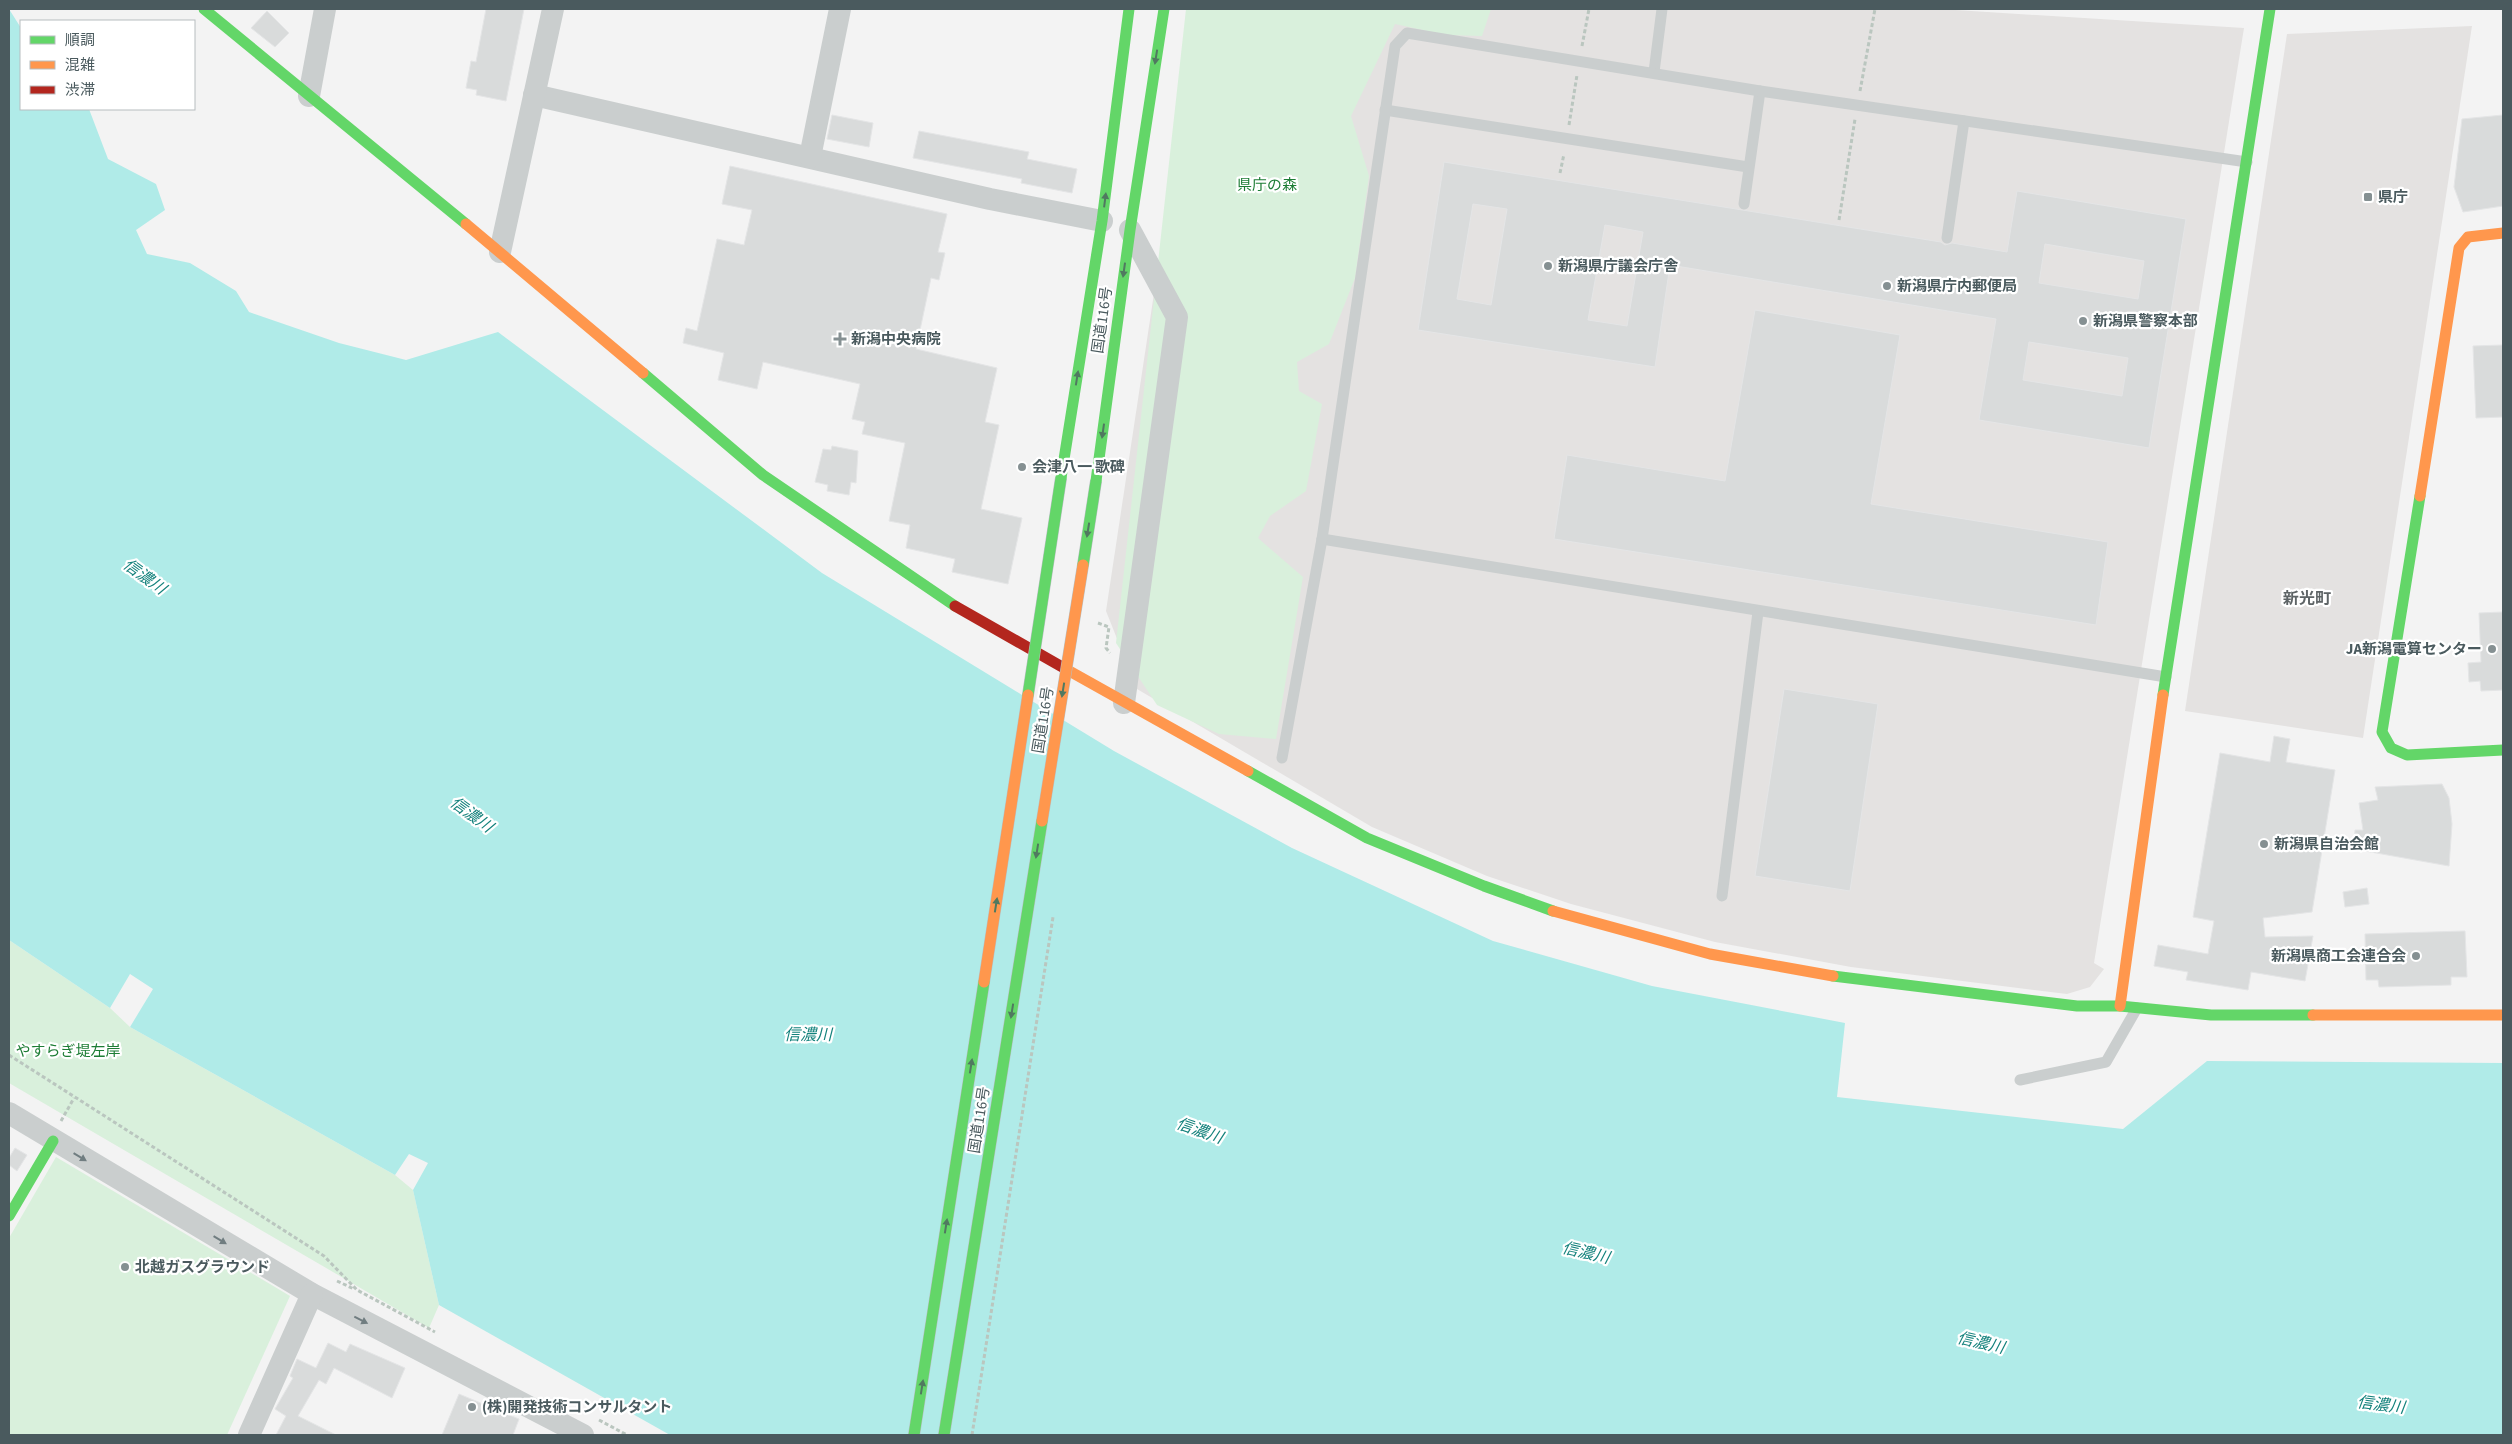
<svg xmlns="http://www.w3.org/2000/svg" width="2512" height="1444" viewBox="0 0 2512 1444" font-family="'Source Sans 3','Noto Sans JP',sans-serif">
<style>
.commercial{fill:#e4e2e1}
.green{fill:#d9f0dc}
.water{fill:#b0ebe8}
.building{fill:#d9dbdb;stroke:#e4e5e6;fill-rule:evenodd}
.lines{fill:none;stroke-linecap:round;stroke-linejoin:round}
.path{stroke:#bac6bf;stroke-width:3;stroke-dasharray:4 2.5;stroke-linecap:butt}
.lane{stroke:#cacece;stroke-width:11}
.street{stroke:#cacece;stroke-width:22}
.fast{stroke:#63d668;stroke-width:11}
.slow{stroke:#ff974d;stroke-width:11}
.jam{stroke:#b3261e;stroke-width:11}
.fast-bridge-casing{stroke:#b8bfc2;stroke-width:12;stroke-linecap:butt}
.slow-bridge-casing{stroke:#b8bfc2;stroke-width:12;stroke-linecap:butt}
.path-bridge{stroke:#bac6bf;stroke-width:3;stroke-dasharray:4 2.5;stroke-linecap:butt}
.fast-bridge{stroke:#63d668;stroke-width:11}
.slow-bridge{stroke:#ff974d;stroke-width:11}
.oneway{fill:#507960}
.oneway2{fill:#707d80}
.poi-dot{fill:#859092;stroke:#fff;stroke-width:2}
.labels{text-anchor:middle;stroke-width:4.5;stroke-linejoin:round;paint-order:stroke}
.park-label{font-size:15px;fill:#1d7d35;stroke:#fff}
.poi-label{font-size:15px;font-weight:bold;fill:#4a5a5e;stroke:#fff;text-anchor:start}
.street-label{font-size:15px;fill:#4a5a5e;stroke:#fff}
.water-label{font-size:16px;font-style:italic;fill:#14827c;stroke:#fff}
.neighbourhood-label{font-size:16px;font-weight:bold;fill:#5e6466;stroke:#fff}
</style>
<rect width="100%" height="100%" fill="#f3f3f3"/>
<!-- commercial -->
<g class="commercial">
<polygon points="1197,9 1940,9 2244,28 2094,963 2104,969 2090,987 2067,994 1851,967 1715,942 1571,904 1487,876 1372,827 1137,689 1106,611"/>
<polygon points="2472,26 2363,738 2185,711 2287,34"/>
</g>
<!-- green -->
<g class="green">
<polygon points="1186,9 1491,9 1482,36 1446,35 1395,24 1351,116 1369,176 1355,278 1329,344 1297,362 1299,391 1322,404 1306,491 1270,516 1258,538 1303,577 1276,739 1219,734 1157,705 1116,643"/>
<polygon points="9,940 110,1008 130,1027 395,1175 413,1190 439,1305 429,1328 9,1083"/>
<polygon points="56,1157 290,1296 227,1435 9,1435 9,1238"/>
</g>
<!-- water -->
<polygon class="water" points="9,9 21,28 21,109 89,109 108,159 156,184 165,210 136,230 147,254 190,263 236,291 249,312 339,343 406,360 498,332 822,573 1114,751 1292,848 1493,941 1652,986 1845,1023 1837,1097 2123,1129 2207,1061 2503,1063 2503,1435 670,1435 439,1305 413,1190 428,1163 409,1154 395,1175 130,1027 153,989 130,974 110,1008 9,940"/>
<!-- building -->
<g class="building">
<polygon points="486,9 524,9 506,101 476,95 477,90 466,88 471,61 476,62"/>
<polygon points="267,11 289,33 275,47 251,28"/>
<polygon points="832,115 873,123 869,147 827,139"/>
<polygon points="2503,115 2503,206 2463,212 2454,187 2462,119"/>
<polygon points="919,131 1029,152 1027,159 1077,169 1072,193 1021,183 1022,179 913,158"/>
<path d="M1444,162L1941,242L1945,245L1952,243L2007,252L2017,191L2186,219L2149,448L1979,420L1996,319L1670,265L1655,367L1418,330ZM1473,204L1507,209L1491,305L1457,299ZM1605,225L1643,232L1627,326L1588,320ZM2045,244L2144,261L2138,299L2039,283ZM2029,342L2128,358L2122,396L2023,380Z"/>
<polygon points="730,166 947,214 938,252 945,253 939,280 931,278 916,349 997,368 985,422 999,425 981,509 1022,518 1008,584 952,572 955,559 906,548 910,525 889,521 905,443 862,434 865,422 852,419 860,384 763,362 757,389 718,380 724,353 683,343 686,328 697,331 717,239 744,245 752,210 722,204"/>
<polygon points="1755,310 1900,335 1871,504 2108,542 2096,625 1554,539 1567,455 1725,481"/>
<polygon points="2503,345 2503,417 2476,418 2473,346"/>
<polygon points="832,446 858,451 856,483 851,482 849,495 827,491 828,485 815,482 823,449 831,450"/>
<polygon points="2503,612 2503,690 2481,691 2480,681 2469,682 2468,663 2481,662 2479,613"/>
<polygon points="1784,689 1878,704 1850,891 1755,876"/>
<polygon points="2274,736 2290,739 2286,762 2335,770 2312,912 2263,918 2265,937 2313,936 2305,981 2251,972 2248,990 2186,980 2188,972 2154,966 2158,945 2208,954 2214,921 2193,917 2220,753 2270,762"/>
<polygon points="2442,784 2449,798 2452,824 2449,866 2354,849 2355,830 2363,830 2359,803 2378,800 2375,787"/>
<polygon points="2367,888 2369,904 2345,907 2343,892"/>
<polygon points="2465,931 2467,977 2451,977 2451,985 2379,987 2378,980 2366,980 2365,934"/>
<polygon points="15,1148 27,1155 17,1171 9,1165 9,1158"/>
<polygon points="328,1343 346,1352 350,1344 405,1368 392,1398 334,1368 326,1384 319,1380 298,1416 336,1435 276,1435 286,1416 275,1409 293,1378 290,1376 297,1359 316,1368"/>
<polygon points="459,1394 519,1419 513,1435 442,1435"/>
</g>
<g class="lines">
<!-- path -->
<g class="path">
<polyline points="1582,46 1589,9"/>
<polyline points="1860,91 1875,9"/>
<polyline points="1569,125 1577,75"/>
<polyline points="1560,173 1564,154"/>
<polyline points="1839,220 1855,119"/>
<polyline points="1098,623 1109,627 1106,648 1110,653"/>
<polyline points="9,1055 324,1256 357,1290 435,1332"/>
<polyline points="61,1121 74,1098"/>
<polyline points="337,1281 354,1289"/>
<polyline points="599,1420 627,1435"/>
</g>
<!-- lane -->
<g class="lane">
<polyline points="1654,72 1662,9"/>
<polyline points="1385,110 1748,167"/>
<polyline points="1744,204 1760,91"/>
<polyline points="1947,238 1964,121"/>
<polyline points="1322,539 2166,677"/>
<polyline points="1282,758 1322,539 1395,46 1407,33 1760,91 2247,162"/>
<polyline points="1722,896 1758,612"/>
<polyline points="2020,1080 2106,1062 2137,1008"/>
</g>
<!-- street -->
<g class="street">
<polyline points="534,95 990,199 1102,221"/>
<polyline points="309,96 325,9"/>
<polyline points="810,157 840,9"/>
<polyline points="500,252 553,9"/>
<polyline points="1124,703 1177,317 1130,230"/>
<polyline points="9,1113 312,1294 583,1435"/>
<polyline points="249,1435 312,1294"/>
</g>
<!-- fast -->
<g class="fast">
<polyline points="204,9 466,224"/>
<polyline points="643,373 763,475 955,606"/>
<polyline points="1061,478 1102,221 1129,9"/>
<polyline points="1096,481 1130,230 1164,9"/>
<polyline points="2420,496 2382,732 2391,748 2407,755 2503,750"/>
<polyline points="2163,695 2270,9"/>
<polyline points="1248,771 1367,838 1484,886 1553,911"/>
<polyline points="1833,976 2077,1006 2120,1006 2211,1015 2313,1015"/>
<polyline points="9,1216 53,1141"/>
</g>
<!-- slow -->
<g class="slow">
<polyline points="466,224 643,373"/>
<polyline points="2420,496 2459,248 2468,237 2503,233"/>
<polyline points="1064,668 1248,771"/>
<polyline points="1553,911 1710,954 1833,976"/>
<polyline points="2120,1006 2163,695"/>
<polyline points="2313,1015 2503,1015"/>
</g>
<!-- jam -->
<polyline class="jam" points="955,606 1064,668"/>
<!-- fast-bridge casing -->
<g class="fast-bridge-casing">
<g id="fast-bridge">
<polyline points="1083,565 1096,481"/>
<polyline points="1028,695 1061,478"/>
<polyline points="914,1435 984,982"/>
<polyline points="944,1435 1042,821"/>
</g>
</g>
<!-- slow-bridge casing -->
<g class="slow-bridge-casing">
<g id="slow-bridge">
<polyline points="1042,821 1083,565"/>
<polyline points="984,982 1028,695"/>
</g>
</g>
<!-- path-bridge -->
<polyline class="path-bridge" points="972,1435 1053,917"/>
<!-- fast-bridge -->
<use href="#fast-bridge" class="fast-bridge"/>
<!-- slow-bridge -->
<use href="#slow-bridge" class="slow-bridge"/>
</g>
<!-- one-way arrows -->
<defs><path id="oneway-solid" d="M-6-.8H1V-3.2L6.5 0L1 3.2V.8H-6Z" transform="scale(1.25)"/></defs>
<g class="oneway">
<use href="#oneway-solid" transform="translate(1156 57) rotate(99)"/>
<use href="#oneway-solid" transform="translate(1105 200) rotate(-83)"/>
<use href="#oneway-solid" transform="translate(1124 270) rotate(98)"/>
<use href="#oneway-solid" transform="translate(1077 378) rotate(-81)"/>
<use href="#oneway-solid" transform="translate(1103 431) rotate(98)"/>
<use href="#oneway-solid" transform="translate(1088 530) rotate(99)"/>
<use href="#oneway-solid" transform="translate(1063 690) rotate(99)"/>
<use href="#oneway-solid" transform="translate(1037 851) rotate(99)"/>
<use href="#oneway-solid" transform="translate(996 905) rotate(-81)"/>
<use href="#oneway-solid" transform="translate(1012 1011) rotate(99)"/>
<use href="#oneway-solid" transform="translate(971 1066) rotate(-81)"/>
<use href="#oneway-solid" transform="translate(946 1226) rotate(-81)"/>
<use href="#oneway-solid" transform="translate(922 1387) rotate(-81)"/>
</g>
<g class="oneway2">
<use href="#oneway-solid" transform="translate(80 1157) rotate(31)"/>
<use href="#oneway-solid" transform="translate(220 1240) rotate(31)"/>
<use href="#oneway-solid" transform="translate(361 1320) rotate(27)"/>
</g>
<!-- markers -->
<g class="poi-dot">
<rect x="2363" y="192" width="10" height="10" rx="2.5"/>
<circle cx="1548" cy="266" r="5"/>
<circle cx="1887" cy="286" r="5"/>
<circle cx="2083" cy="321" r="5"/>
<path d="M837.5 331.5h5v5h5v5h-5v5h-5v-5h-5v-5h5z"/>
<circle cx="1022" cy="467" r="5"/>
<circle cx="2492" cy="649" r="5"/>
<circle cx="2264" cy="844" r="5"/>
<circle cx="2416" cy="956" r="5"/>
<circle cx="125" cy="1267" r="5"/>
<circle cx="472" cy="1407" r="5"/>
</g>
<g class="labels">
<!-- park labels -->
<g class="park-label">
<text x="1267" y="190">県庁の森</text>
<text x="68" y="1056">やすらぎ堤左岸</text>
</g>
<!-- poi labels -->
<g class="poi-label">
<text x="2378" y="202">県庁</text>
<text x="1558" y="271">新潟県庁議会庁舎</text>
<text x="1897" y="291">新潟県庁内郵便局</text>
<text x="2093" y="326">新潟県警察本部</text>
<text x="851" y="344">新潟中央病院</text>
<text x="1032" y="472">会津八一 歌碑</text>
<text x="2482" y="654" text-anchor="end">JA新潟電算センター</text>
<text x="2274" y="849">新潟県自治会館</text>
<text x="2406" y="961" text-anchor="end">新潟県商工会連合会</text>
<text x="135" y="1272">北越ガスグラウンド</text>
<text x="482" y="1412">(株)開発技術コンサルタント</text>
</g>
<!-- street labels -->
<g class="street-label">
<text transform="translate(1102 320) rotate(-82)" y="5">国道116号</text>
<text transform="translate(1043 720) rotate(-81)" y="5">国道116号</text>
<text transform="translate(979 1120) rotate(-81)" y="5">国道116号</text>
</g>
<!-- water labels -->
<g class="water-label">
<text transform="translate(145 576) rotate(36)" y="6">信濃川</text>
<text transform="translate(472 814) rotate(36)" y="6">信濃川</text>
<text x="808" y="1040">信濃川</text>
<text transform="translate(1200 1130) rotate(19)" y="6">信濃川</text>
<text transform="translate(1586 1252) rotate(13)" y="6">信濃川</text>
<text transform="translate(1981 1342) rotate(13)" y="6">信濃川</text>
<text transform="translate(2381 1404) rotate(7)" y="6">信濃川</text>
</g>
<!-- neighbourhood labels -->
<g class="neighbourhood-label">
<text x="2307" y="604">新光町</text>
</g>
</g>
<!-- border -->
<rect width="2512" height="1444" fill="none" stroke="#4a5a5e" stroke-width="20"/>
<!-- legend -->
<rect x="20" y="20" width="175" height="90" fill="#ffffff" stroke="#b7bdbf"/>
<rect x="30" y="36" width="25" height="8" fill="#63d668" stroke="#b7bdbf"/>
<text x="65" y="45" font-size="15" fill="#4a5a5e">順調</text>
<rect x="30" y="61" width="25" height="8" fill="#ff974d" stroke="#b7bdbf"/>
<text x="65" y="70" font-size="15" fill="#4a5a5e">混雑</text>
<rect x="30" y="86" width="25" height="8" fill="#b3261e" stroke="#b7bdbf"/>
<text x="65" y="95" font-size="15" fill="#4a5a5e">渋滞</text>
</svg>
